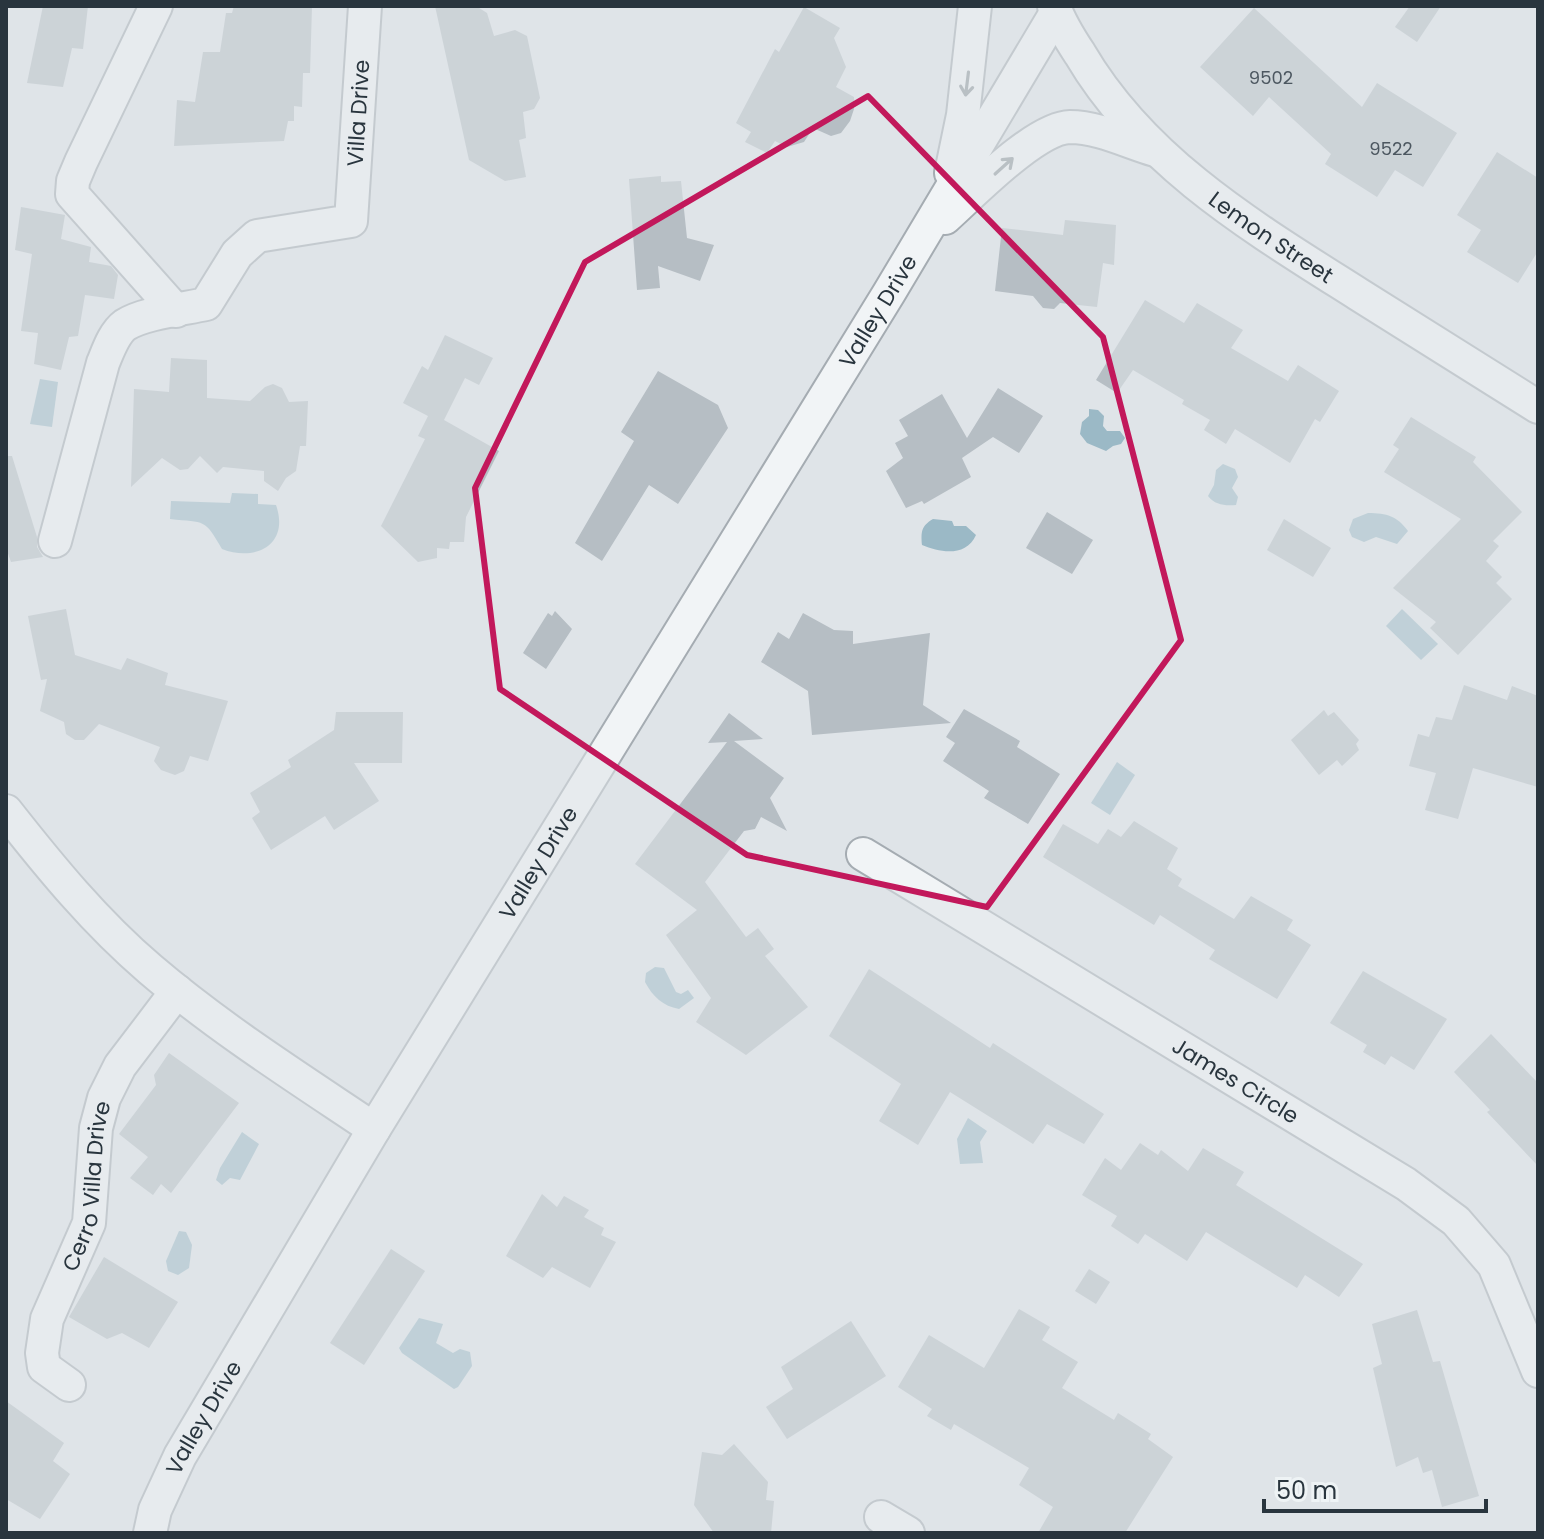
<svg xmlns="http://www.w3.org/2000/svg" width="1544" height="1539" viewBox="0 0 1544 1539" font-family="Poppins,sans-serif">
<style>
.water{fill:#9bb9c6}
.building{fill:#b6bec4}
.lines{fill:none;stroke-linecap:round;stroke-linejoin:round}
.minor-casing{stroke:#a5acb2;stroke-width:36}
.minor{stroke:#f1f4f6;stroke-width:32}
.oneway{stroke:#8d949a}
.marked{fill:none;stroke:#c2185b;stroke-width:6;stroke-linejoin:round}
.labels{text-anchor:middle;stroke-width:7;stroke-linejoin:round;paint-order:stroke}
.number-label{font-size:18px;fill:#4c5760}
.street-label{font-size:22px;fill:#29353e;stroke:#eef3f5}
</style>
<rect width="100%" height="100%" fill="#dfe4e8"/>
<!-- water -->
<g class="water">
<polygon points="40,379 58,382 52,427 30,424"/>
<polygon points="1089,409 1098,410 1104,416 1103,426 1107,431 1120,431 1125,438 1121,444 1113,446 1106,451 1087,443 1080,434 1082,422 1089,416"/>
<path d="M1223,464L1235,469L1238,477L1232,488L1238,497L1236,505C1225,506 1215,505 1208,496L1214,485L1216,470Z"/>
<path d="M232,493L258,494V504L276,505C290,545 255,562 222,549C204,518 206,523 170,519L171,501L230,503Z"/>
<path d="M1368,513C1387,513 1397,516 1408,531L1397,544L1376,537L1364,542L1352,537L1349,530L1353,519Z"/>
<path d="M933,519L952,521L954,526H966L976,535C966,557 941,553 922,545C921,532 921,526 933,519Z"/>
<polygon points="1402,609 1438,644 1421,660 1386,626"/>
<polygon points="1117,762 1135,775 1110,815 1091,803"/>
<path d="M655,967L664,968L676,992L681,994L688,990L694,998L679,1009C663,1006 653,997 645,982L646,973Z"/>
<polygon points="968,1118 987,1131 980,1142 983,1163 960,1164 957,1139"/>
<polygon points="242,1132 259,1144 240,1180 230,1178 222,1185 216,1180 220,1168"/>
<polygon points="179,1231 186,1232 192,1245 189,1268 178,1275 168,1271 166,1261"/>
<polygon points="419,1318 443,1324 436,1343 453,1353 460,1349 470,1352 472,1366 458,1387 454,1389 402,1353 399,1348"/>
</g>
<!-- building -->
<g class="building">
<polygon points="43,6 88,6 83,49 72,48 63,87 27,83"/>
<polygon points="234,6 312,6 310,73 303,73 302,107 294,106 294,121 288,121 284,141 174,146 177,100 195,102 203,52 220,52 226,13 232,13"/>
<polygon points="435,6 476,6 487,13 494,36 515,30 527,36 540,98 534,109 523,112 526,138 519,140 526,177 505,181 469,160"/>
<polygon points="1410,6 1441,6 1417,42 1395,27"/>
<polygon points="804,7 840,28 834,38 846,67 836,87 854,97 854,109 850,121 841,133 831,136 813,128 804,142 787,147 775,141 767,153 745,142 751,132 736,123 775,49 779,52"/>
<polygon points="1254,8 1362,107 1377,83 1457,133 1423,187 1395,170 1377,197 1325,164 1331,154 1269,97 1253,116 1200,67"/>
<polygon points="1497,152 1538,178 1538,251 1518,283 1467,252 1481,230 1457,215"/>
<polygon points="661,176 661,182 681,181 687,238 714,245 700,281 658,266 660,288 637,290 629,179"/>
<polygon points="21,207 65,215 61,239 91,247 89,262 111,266 118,275 114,299 85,295 78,336 69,337 61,370 34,364 38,333 21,331 32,254 15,250"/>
<polygon points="1065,220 1116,225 1114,265 1103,263 1097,307 1060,303 1054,309 1043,308 1033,296 995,291 1002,228 1063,235"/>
<polygon points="1145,300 1184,323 1197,303 1243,330 1231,348 1288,381 1298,365 1339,391 1320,422 1315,419 1290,463 1235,429 1226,444 1204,430 1210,420 1182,404 1184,400 1133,370 1117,393 1096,380"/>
<polygon points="445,335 493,358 479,385 465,378 444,420 499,451 466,517 464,542 450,542 449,549 437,548 437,558 418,562 381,526 425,439 418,436 428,416 403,403 422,366 428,370"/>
<polygon points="171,358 207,360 207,398 250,401 265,387 273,384 282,388 289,402 308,401 306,446 300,446 296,471 286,478 278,491 264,481 264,471 223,467 217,473 200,456 188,469 180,470 162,458 131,487 134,389 169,392"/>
<polygon points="658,371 718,405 728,428 678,504 649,485 602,561 575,543 634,441 621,432"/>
<polygon points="998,388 1043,416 1019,453 993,437 962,458 971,477 924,504 922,501 906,508 886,471 903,458 895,443 908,436 899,420 942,394 967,438"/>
<polygon points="1411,417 1476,457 1473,462 1522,512 1493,541 1499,546 1486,561 1502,577 1496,583 1512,599 1458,655 1430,628 1436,622 1393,588 1461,519 1384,472 1399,449 1393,445"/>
<polygon points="6,456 12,456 37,537 37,547 43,557 11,562 6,548"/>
<polygon points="1047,512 1093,540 1072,574 1026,548"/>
<polygon points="1284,519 1331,548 1313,577 1267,550"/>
<polygon points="66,609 75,655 121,670 127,658 168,673 165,685 228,701 208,761 190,756 184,771 175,775 161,770 154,761 160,747 99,724 84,740 75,740 66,734 64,722 40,711 47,679 41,680 28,616"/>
<polygon points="555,611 572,629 546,669 523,653 548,613 552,616"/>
<polygon points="803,613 834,630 853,631 853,644 930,633 923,705 951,723 812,735 808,691 761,662 778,632 789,639"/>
<polygon points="1464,685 1507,700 1512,686 1538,696 1538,787 1473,768 1458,819 1425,810 1436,773 1409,766 1418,734 1429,737 1436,717 1452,720"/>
<polygon points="964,709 1020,741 1017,747 1060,774 1028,824 984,798 989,791 943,761 955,743 946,737"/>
<polygon points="1324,710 1328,716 1334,712 1359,740 1356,744 1359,750 1342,766 1337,760 1319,775 1291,740"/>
<polygon points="336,712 403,712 402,763 354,763 379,801 334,830 325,816 271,850 252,818 260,812 250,793 291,767 288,760 334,730"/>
<polygon points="729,713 763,739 734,741 784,778 770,798 787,831 761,817 755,829 744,831 705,882 746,937 758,928 774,949 765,956 808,1007 746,1055 696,1022 711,998 666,935 697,910 635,864 727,742 708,743"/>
<polygon points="1134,821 1178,848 1167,869 1182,879 1178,886 1234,919 1251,896 1293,920 1287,930 1311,945 1277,999 1209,959 1215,950 1160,915 1154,925 1043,857 1063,824 1098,844 1108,829 1121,837"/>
<polygon points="869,969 990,1048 993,1043 1104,1114 1084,1144 1047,1124 1033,1144 950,1092 918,1145 879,1121 901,1084 829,1036"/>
<polygon points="1363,971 1447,1019 1414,1070 1391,1056 1385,1065 1363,1052 1367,1045 1330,1023"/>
<polygon points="1491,1034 1538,1083 1538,1166 1487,1112 1490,1110 1454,1072"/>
<polygon points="169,1053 239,1103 171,1193 161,1184 153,1195 130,1178 148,1157 119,1134 156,1085 154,1075"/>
<polygon points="1140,1143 1158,1155 1161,1150 1188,1171 1203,1148 1244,1172 1236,1185 1363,1264 1339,1297 1305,1275 1297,1288 1206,1232 1187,1261 1145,1234 1138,1244 1111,1226 1117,1216 1082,1195 1105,1158 1121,1170"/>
<polygon points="542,1194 557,1207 564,1196 589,1210 584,1217 604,1228 601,1235 616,1242 590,1288 552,1267 543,1278 506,1256"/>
<polygon points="391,1249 425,1271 364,1365 330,1343"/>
<polygon points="104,1257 178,1302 149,1348 122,1333 107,1339 69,1317"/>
<polygon points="1089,1269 1110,1282 1096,1304 1075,1291"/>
<polygon points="1019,1309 1050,1327 1042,1340 1078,1362 1062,1388 1114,1420 1118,1413 1151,1434 1148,1439 1173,1457 1125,1533 1038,1533 1053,1507 1019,1485 1029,1468 954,1424 951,1430 927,1416 932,1409 898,1387 929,1335 984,1368"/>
<polygon points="1417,1310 1433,1362 1440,1361 1479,1496 1442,1507 1432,1470 1423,1473 1418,1457 1396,1467 1373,1368 1382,1364 1372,1324"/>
<polygon points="851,1321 886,1376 787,1439 766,1407 793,1389 781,1367"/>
<polygon points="6,1401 64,1443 53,1461 70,1474 40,1519 6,1499"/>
<polygon points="734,1444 768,1482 766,1500 774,1501 771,1533 714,1533 694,1505 702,1452 722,1455"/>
</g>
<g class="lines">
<!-- minor casing -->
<g class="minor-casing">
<g id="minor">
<polyline points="156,6 81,162 73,181 72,194 176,311"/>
<path id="s1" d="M1054,6C1060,23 1070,39 1080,54C1144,163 1254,228 1358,294C1418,331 1478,369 1538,407"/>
<polyline points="951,173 963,115 975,6"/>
<path d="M945,218C972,194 1035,128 1070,127C1098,127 1128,142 1155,150"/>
<path id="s2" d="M55,541L103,363C108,351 114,333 125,325C144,313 183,309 206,304L237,254L257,236L351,221L365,6"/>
<path d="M6,811C50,867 95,922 150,969C219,1028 298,1078 374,1129"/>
<path id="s3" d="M863,854L1406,1184L1456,1221L1494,1265L1538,1371"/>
<path id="s4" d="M69,1385L44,1367L42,1353L47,1319L89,1223L96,1128L104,1098L120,1066L177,991"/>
<polyline points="881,1517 908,1533"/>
<path id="s5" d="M150,1533L155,1510L180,1456L374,1129L889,293L1056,13"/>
</g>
</g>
<!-- minor -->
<use href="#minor" class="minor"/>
</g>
<!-- one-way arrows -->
<defs><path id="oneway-shaft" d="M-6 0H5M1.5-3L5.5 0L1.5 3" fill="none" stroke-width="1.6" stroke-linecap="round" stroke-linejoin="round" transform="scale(2)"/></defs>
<g class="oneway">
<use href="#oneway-shaft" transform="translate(967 84) rotate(97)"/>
<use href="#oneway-shaft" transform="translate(1004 166) rotate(-42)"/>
</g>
<!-- marked area -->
<path d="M0 0H1544V1539H0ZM868,96L1103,337L1181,640L987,907L747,855L500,689L475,488L585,262Z" fill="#dfe4e8" fill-opacity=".55" fill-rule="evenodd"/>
<path class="marked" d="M868,96L1103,337L1181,640L987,907L747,855L500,689L475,488L585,262Z"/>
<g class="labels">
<!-- number labels -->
<g class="number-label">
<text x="1271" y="84">9502</text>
<text x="1391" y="155">9522</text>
</g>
<!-- street labels -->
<g class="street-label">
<text dy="8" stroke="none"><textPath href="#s2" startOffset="602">Villa Drive</textPath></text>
<text dy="8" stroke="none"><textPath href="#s1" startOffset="322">Lemon Street</textPath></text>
<text dy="8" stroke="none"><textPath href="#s5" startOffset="1424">Valley Drive</textPath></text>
<text dy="8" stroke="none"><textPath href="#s5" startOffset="776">Valley Drive</textPath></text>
<text dy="8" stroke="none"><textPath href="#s3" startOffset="436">James Circle</textPath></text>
<text dy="8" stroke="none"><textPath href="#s4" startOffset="220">Cerro Villa Drive</textPath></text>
<text dy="8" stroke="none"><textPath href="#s5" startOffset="128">Valley Drive</textPath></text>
</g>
</g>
<!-- border -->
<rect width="1544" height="1539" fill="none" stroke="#29353e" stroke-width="16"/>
<!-- scale -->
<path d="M1264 1499v12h222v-12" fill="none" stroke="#29353e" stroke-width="4"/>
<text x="1276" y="1499" font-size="24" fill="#29353e" stroke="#eef3f5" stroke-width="6" paint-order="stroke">50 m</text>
</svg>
